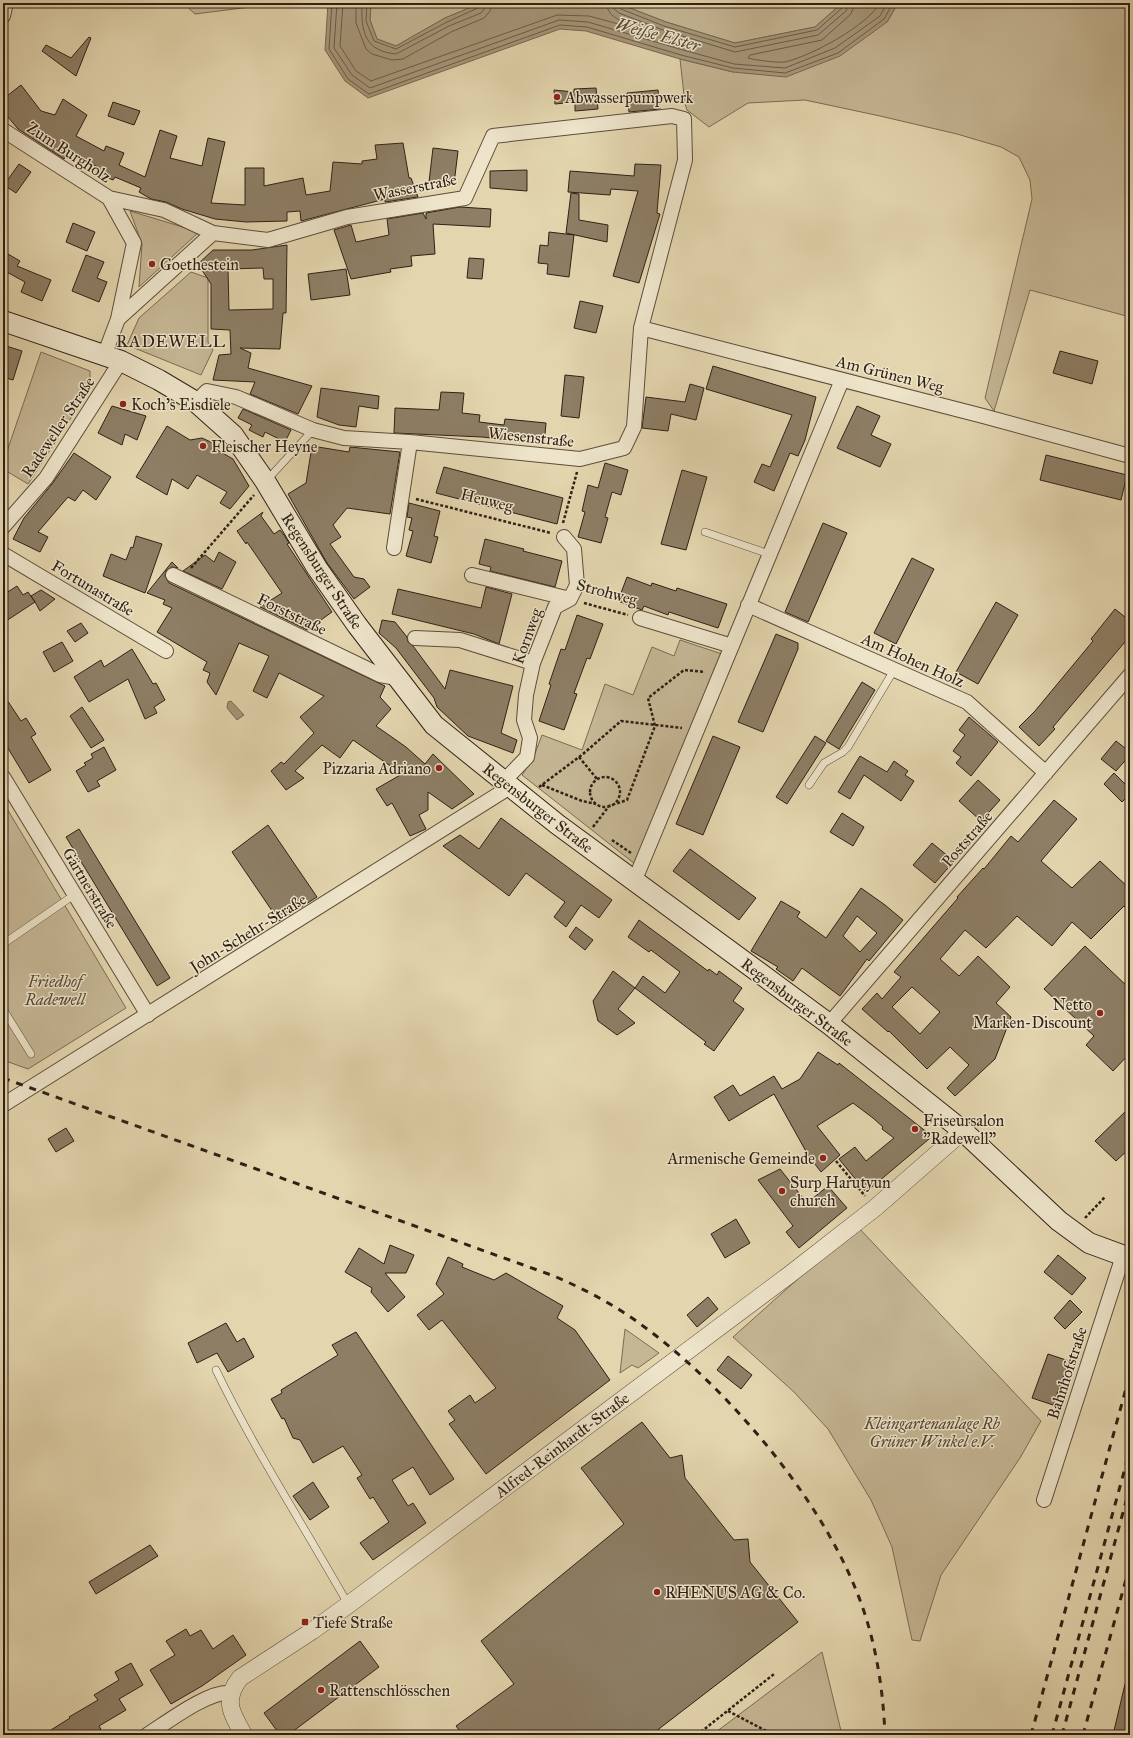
<svg xmlns="http://www.w3.org/2000/svg" width="1133" height="1738" viewBox="0 0 1133 1738" font-family="'IM FELL Great Primer',serif">
  <rect width="100%" height="100%" fill="#e3d5ae"/>
  <filter id="stains"><feTurbulence type="fractalNoise" baseFrequency=".005" numOctaves="4"/><feColorMatrix values="0 0 0 0 .2 0 0 0 0 .09 0 0 0 0 .02 0 0 0 .5 -.17"/></filter>
  <radialGradient id="worn" r=".72"><stop offset=".6" stop-color="#630" stop-opacity="0"/><stop offset="1" stop-color="#630" stop-opacity=".3"/></radialGradient>
  <path fill="#c5b694" stroke="#7a6b54" d="M183 3H328H282L195 14Z
    M371 3H481L445 18 396 46 377 39 370 20Z
    M617 3H842L815 27 735 43 666 22Z
    M898 3H1130V317L1030 290 994 411 985 398 1032 199 1030 180 1019 157 1001 147 957 134 880 116 805 100 748 103 709 127 687 110 685 104 680 59 733 72 887 22Z
    M130 211 199 232 139 287 142 244Z
    M191 272 208 278V342L213 350 201 375 127 345 139 318Z
    M41 352 90 371V385L86 395 28 484 3 469V463Z
    M680 640 722 654 635 864 522 775 533 759 542 735 582 750 605 684 633 695 652 647 674 656Z
    M3 802 126 1008 28 1069 3 1060Z
    M857 1226 1041 1421 1020 1458 941 1575 920 1641 912 1640 892 1547 871 1500 828 1429 794 1392 733 1337Z
    M625 1329 659 1353 638 1368 632 1365 620 1373Z
    M822 1652 842 1735H712Z"/>
  <path fill="#a6977a" stroke="#776752" d="M328 3H371L370 20 377 39 396 46 445 18 481 3H617L666 22 735 43 815 27 842 3H898L887 22 840 56 786 77 733 72 680 59 586 31 560 29 368 98 345 81 325 50Z
    M231 701 244 715 237 720 227 708 228 702Z"/>
  <g fill="none" stroke-linecap="round" stroke-linejoin="round">
    <path stroke="#6b5c48" stroke-width="1" d="M332 3 329 49 348 79 369 94 560 25 587 27 681 55 733 68 785 73 838 53 884 19 893 3
      M337 3 334 48 352 75 370 88 559 20 588 22 683 50 734 64 785 68 835 48 880 16 887 3
      M343 3 340 46 356 71 371 81 557 15 589 16 633 28V25C621 20 607 18 607 3
      M356 3V23L366 49 372 54 392 60 403 59 451 32 484 18 490 11 492 3
      M362 3C361 31 364 51 396 54L449 26 481 13 485 8 486 3
      M367 3 366 21 374 41 396 49 447 22 478 8 481 3
      M613 3 614 9 619 13 663 30 735 52 818 35 846 11 849 3
      M618 3 621 9 664 26 735 47 817 30 842 8 844 3
      M855 3 851 14 822 40 750 55 748 58C754 60 778 63 785 62 811 56 867 26 880 3"/>
  </g>
  <path fill="#8d7e65" stroke="#302015" fill-rule="evenodd" d="M89 37 91 38 76 76 42 51 46 45 71 58Z
    M21 85 41 111 55 115 63 99 87 115 76 136 104 151 106 146 124 153 119 165 145 177 160 130 177 136 170 158 202 166 208 138 225 142 211 203 245 205V168H264V186L303 178 306 195 330 191 333 162 362 164V161L377 159 375 145 403 143 409 178H411L418 197 385 202V199L301 221 300 211 287 212V221L246 222 215 219 182 209 166 202 151 199 139 192 141 188 115 177 113 180 96 173 98 167 68 152 64 159 18 129 3 111V99Z
    M596 88 598 109 575 111V102L555 104 554 90 574 92V89Z
    M658 90 660 109 629 112 627 93Z
    M113 102 140 111 134 125 108 116Z
    M433 148 458 151 454 184 429 182Z
    M19 164 31 172 16 193 4 185Z
    M635 164 661 165 657 213 660 214 639 283 613 276 638 191 611 189 610 195 568 192 570 171 634 176Z
    M527 170V191L490 188V171Z
    M571 193 579 194V220L608 225 607 242 566 233Z
    M460 207 491 209 490 227 433 224 435 254 411 256 412 266 390 269 391 272 351 279 334 230 351 225 356 242 389 235 387 219 423 213 426 219V213Z
    M73 223 95 232 87 251 66 242Z
    M549 232 574 235 569 277 547 274 548 264 538 263 540 245 548 246Z
    M287 245 286 313H283L280 349 240 348 251 353 248 368 312 386 298 414 250 394 255 382 213 380 219 355 231 354 230 330 211 329V284L198 264 213 250H252ZM263 268 264 279H273V309L229 310 228 269Z
    M8 254 20 261 17 266 51 280 42 301 21 292 25 282 3 270V262Z
    M86 255 104 262 97 278 107 282 99 302 72 291Z
    M469 258 484 259 482 279 467 278Z
    M346 269 350 295 311 300 308 274Z
    M580 301 603 306 596 333 574 328Z
    M3 345 22 351 13 380 3 377Z
    M1060 351 1098 361 1092 384 1053 373Z
    M713 366 816 397 805 440 798 456 790 453 774 491 754 482 762 464 770 467 792 415 706 389Z
    M565 375 584 377 579 418 561 416Z
    M690 384 704 388 696 420 671 414 668 431 642 428 646 397 685 402Z
    M321 388 379 396 378 409 359 406 356 427 339 425 317 417Z
    M441 392 464 393 462 413 480 415 479 422 504 425 505 419 546 423 544 444 482 437 394 433 395 408 439 410Z
    M112 406 146 416 137 440 125 434 122 445 98 433Z
    M857 406 880 416 871 435 891 444 880 467 837 448Z
    M243 409 291 430 285 442 265 432 263 437 249 430 252 425 238 418Z
    M167 426 190 440 202 438 213 443 214 448 233 459 249 486 230 509 220 503 227 492 197 475 188 489 172 479 167 495 136 477Z
    M312 446 349 452 350 447 400 452 390 514 347 508 333 525 341 537 330 544 354 577 364 579 370 587 354 599 327 563 288 494 306 483Z
    M74 453 111 477 96 500 83 490 75 501 68 497 38 532 48 537 40 552 13 539 24 518 52 484Z
    M1046 455 1127 475 1121 500 1040 480Z
    M605 463 628 470 621 495 612 492 605 517 608 518 601 543 578 537 585 512 582 511 588 485 598 488Z
    M444 467 563 498 557 524 436 493Z
    M682 470 707 477 686 550 661 544Z
    M409 503 440 511 434 536 438 537 431 563 406 556 413 531 409 530 412 518 407 517Z
    M263 512 261 516 274 534 280 530 284 535 289 543 287 544 332 612 307 630 260 607 282 593 247 542 246 544 237 531Z
    M823 523 847 533 808 622 785 612Z
    M136 536 162 544 145 593 103 576 111 554 126 560 131 547 133 548Z
    M485 539 524 549 523 551 562 561 555 587 490 571 491 567 479 564Z
    M219 552 236 562 222 589 183 571 205 555 214 562Z
    M912 558 934 569 896 644 874 633Z
    M172 562 178 568 172 567 166 571 165 576 169 583 385 686 380 697 391 709 376 726 406 747 425 764 433 754 474 794 452 809 428 792V810L419 815 426 829 410 836 392 803 387 806 376 789 402 774 353 740 340 758 322 745 295 771 304 778 286 790 271 771 281 762 284 764 314 733 300 717 324 696 279 673 267 698 253 691 269 656 239 643 216 695 207 682 210 673 203 670 207 662 157 632 172 608 163 604 165 600 147 593Z
    M627 577 651 586 652 583 676 591 677 588 727 604 718 628 669 612 668 615 644 606 642 610 618 601Z
    M17 586 23 595 28 592 35 602 31 596 41 590 55 599 40 611 35 602 3 623V595Z
    M486 587 512 594 499 644 474 634 392 614 398 589 481 608Z
    M996 602 1018 615 978 684 956 672Z
    M1115 609 1130 621V636L1053 727 1055 729 1039 746 1019 727 1035 711 1093 641 1091 639Z
    M577 615 603 624 590 659 587 658 574 693 577 694 564 730 539 721 551 685 549 684 561 649 565 650Z
    M382 620 395 622 407 637 408 642 413 646 445 689 450 670 513 686 501 733 517 740 513 753 468 736 437 707 434 698 396 648 379 633Z
    M81 623 88 633 75 642 67 631Z
    M776 634 798 643V649L763 732 738 722Z
    M62 642 73 661 54 672 43 652Z
    M132 649 153 684 156 683 165 700 154 707 157 713 145 719 128 679 89 702 74 677 101 660 104 667Z
    M862 682 875 690 839 749 826 741Z
    M3 694 21 721 26 718 36 734 31 737 51 770 29 783 3 740Z
    M82 707 104 740 91 748 70 716Z
    M969 717 998 742 971 776 956 763 961 757 953 751 965 735 959 730Z
    M713 736 740 747 703 835 676 824Z
    M815 736 826 743 787 804 776 797Z
    M1116 741 1130 752V755L1116 771 1101 759Z
    M104 747 116 770 97 781 100 786 88 792 76 771 86 765 84 763 93 758 91 754Z
    M860 756 887 772 894 761 908 771 905 775 914 781 901 801 864 775 850 799 838 792Z
    M1114 773 1130 789V794L1122 802 1104 784Z
    M978 780 1000 800 981 821 959 801Z
    M1054 800 1077 819 1041 861 1072 888 1100 861 1130 889V912L1124 906 1091 939 1072 922 1052 946 1017 916 986 948 965 930 940 959 959 976 978 956 1010 987 996 1003 1011 1017 995 1059 955 1096 947 1088 969 1065 950 1047 927 1069 889 1031 888 1032 862 1009 877 993 882 999 901 977 894 972 958 898 957 897 983 868 984 869 1011 836 1018 842ZM912 987 940 1012 920 1034 892 1007Z
    M842 813 864 827 853 846 830 832Z
    M501 818 612 900 599 918 581 905 566 927 554 917 565 902 526 873 509 896 443 846 460 835 479 849Z
    M268 825 317 897 279 921 232 852Z
    M79 829 170 978 157 986 66 837Z
    M932 843 954 861 935 883 913 865Z
    M690 849 756 898 739 920 673 871Z
    M861 888 885 905 903 920 869 961 867 959 840 996 802 968 793 981 776 969 778 967 751 951 781 901 800 912 797 917 826 938ZM857 916 877 933 860 952 843 936Z
    M639 920 708 971 709 969 717 975 719 971 742 988 733 1001 744 1009 714 1051 704 1044 706 1042 635 988 643 976 665 993 680 972 651 950 649 952 628 937Z
    M576 927 593 940 585 950 569 937Z
    M1085 946 1130 989V1053L1113 1071 1086 1045 1094 1036 1044 989Z
    M613 971 635 988 618 1009 635 1023 617 1035 598 1021 593 1001Z
    M818 1052 838 1065 839 1063 928 1133 929 1139 866 1192 839 1159 855 1147 866 1161 894 1138 882 1129 883 1127 873 1118 853 1103 817 1126 840 1155 821 1172 808 1155 774 1094 729 1121 714 1097 733 1085 740 1096 774 1076 782 1089 800 1079Z
    M1130 1107V1148L1116 1161 1095 1141Z
    M66 1128 74 1141 56 1152 48 1139Z
    M780 1169 807 1203 828 1186 847 1208 799 1248 786 1232 793 1226 758 1180Z
    M736 1219 750 1243 725 1258 711 1234Z
    M390 1245 414 1255 406 1273H385L405 1297 388 1312 371 1292 372 1288 345 1272 359 1248 384 1264Z
    M1058 1255 1086 1278 1072 1295 1044 1272Z
    M448 1257 463 1264 462 1267 494 1280 506 1273 563 1306 557 1318 575 1330 610 1380 486 1474 449 1424 455 1420 448 1411 470 1395 475 1403 496 1388 442 1320 429 1330 417 1315 444 1294 436 1284Z
    M708 1297 718 1309 697 1327 687 1315Z
    M1070 1300 1082 1312 1065 1329 1054 1318Z
    M226 1323 237 1342 244 1338 254 1357 228 1372 217 1353 197 1363 188 1343Z
    M356 1332 454 1479 430 1495 413 1467 392 1480 408 1506 413 1503 426 1523 373 1560 360 1543 389 1522 373 1497 370 1499 357 1478 362 1475 343 1446 313 1463 300 1440 293 1438 284 1418 282 1419 271 1399 282 1393 281 1390 338 1355 332 1345Z
    M1048 1354 1069 1361 1053 1405 1032 1398Z
    M728 1356 752 1375 741 1389 717 1370Z
    M642 1422 670 1458 682 1455 685 1478 734 1540 748 1539 750 1562 798 1622 651 1735H463L456 1726 514 1684 481 1641 624 1524 581 1468Z
    M313 1482 329 1507 310 1520 293 1496Z
    M150 1545 158 1556 96 1594 89 1582Z
    M186 1629 190 1636 201 1630 213 1649 233 1635 246 1655 202 1686 171 1704 150 1670 175 1655 166 1641Z
    M360 1641 379 1667 288 1735H280L264 1713Z
    M131 1663 143 1685 119 1699 126 1710 99 1726 101 1729 91 1735H43L70 1718 69 1717 98 1700 94 1695 119 1680 115 1672Z
    M1125 1684 1130 1685V1735H1113Z"/>
  <g fill="none" stroke-linecap="round" stroke-linejoin="round">
    <g stroke="#5d4d3b" stroke-width="8">
      <path id="service" d="M267 480 313 430
        M705 532 769 554
        M809 785 824 763 843 752 848 747 894 670
        M3 944 74 895
        M3 1009 31 1054
        M216 1370C255 1451 304 1526 348 1604"/>
    </g>
    <g stroke="#5d4d3b" stroke-width="16">
      <path id="minor" d="M3 16 6 3
        M3 130 109 198 134 243 118 319
        M109 198 164 210 213 233
        M641 328 983 416 1130 456
        M104 356 118 319 213 233 268 240 347 217 465 198 493 136 672 116 684 119 685 160 641 328 634 427 624 448 580 459 410 442 344 438 313 430 236 397 207 391 196 402
        M3 527 46 478 121 361
        M394 548 410 442
        M3 554 166 651
        M173 575 380 675 397 678
        M472 575 570 599
        M748 605 967 702 1046 773
        M640 618 732 646
        M415 638 460 640 533 663
        M3 777 148 1015
        M503 782 527 757 530 738 524 720 526 695 533 663 555 607 570 599 577 585 574 549 564 537
        M634 882 842 380
        M829 1024 1130 675
        M3 1105 510 787
        M1044 1500 1123 1256
        M147 1735C166 1723 209 1690 231 1693"/>
    </g>
    <g stroke="#5d4d3b" stroke-width="18">
      <path id="tertiary" d="M244 1735C231 1713 223 1700 240 1678L312 1631 348 1605 789 1275 875 1208 963 1131"/>
    </g>
    <g stroke="#302015" stroke-width="22">
      <path id="secondary" d="M3 321 121 361 159 380 196 402 233 435 265 481 317 568 357 625 434 725 557 824 829 1024 963 1131 1059 1221 1089 1243 1130 1258"/>
    </g>
    <path stroke="#302015" stroke-width="2.5" stroke-dasharray="3 2" stroke-linecap="butt" d="M416 499 551 533
      M563 523 577 472
      M191 568 254 495
      M584 603 628 615
      M579 757 597 779
      M590 792a15 15 0 1 1 30 0a15 15 0 1 1-30 0Z
      M542 785 582 801 596 804
      M539 787 583 754 621 721 682 728
      M593 827 609 806 627 800 655 726 648 698 684 670 705 672
      M612 840 631 853
      M836 1161 865 1196
      M1085 1218 1105 1197
      M728 1711 774 1735
      M697 1735 774 1674"/>
    <use href="#service" stroke="#ede4ca" stroke-width="7"/>
    <use href="#minor" stroke="#ede4ca" stroke-width="14"/>
    <use href="#tertiary" stroke="#ede4ca" stroke-width="17"/>
    <use href="#secondary" stroke="#ede4ca" stroke-width="20"/>
    <path stroke="#302015" stroke-width="3" stroke-dasharray="7 7" stroke-linecap="butt" d="M3 1078 554 1276C584 1289 613 1304 639 1323 724 1384 817 1493 856 1590 875 1636 883 1686 885 1735
      M1031 1735 1130 1374
      M1052 1735 1130 1450
      M1062 1735 1130 1487
      M1083 1735 1130 1565"/>
  </g>
  <g fill="#8f2418" stroke="#ede4ca" stroke-width="1.5">
    <circle cx="557" cy="97" r="4"/>
    <circle cx="152" cy="264" r="4"/>
    <circle cx="123" cy="404" r="4"/>
    <circle cx="203" cy="446" r="4"/>
    <circle cx="439" cy="768" r="4"/>
    <circle cx="1100" cy="1013" r="4"/>
    <circle cx="915" cy="1129" r="4"/>
    <circle cx="823" cy="1158" r="4"/>
    <circle cx="782" cy="1191" r="4"/>
    <circle cx="657" cy="1592" r="4"/>
    <rect x="301" y="1618" width="8" height="8" rx="2"/>
    <circle cx="321" cy="1690" r="4"/>
  </g>
  <g text-anchor="middle" dominant-baseline="central" stroke-width="3" stroke-linejoin="round" paint-order="stroke">
    <g font-size="16" fill="#302015" stroke="#ede4ca" text-anchor="start">
      <text x="565" y="97">Abwasserpumpwerk</text>
      <text x="160" y="264">Goethestein</text>
      <text x="131" y="404">Koch's Eisdiele</text>
      <text x="211" y="446">Fleischer Heyne</text>
      <text x="431" y="768" text-anchor="end">Pizzaria Adriano</text>
      <text x="1092" y="1004" text-anchor="end">Netto<tspan x="1092" dy="18">Marken-Discount</tspan></text>
      <text x="923" y="1120">Friseursalon<tspan x="923" dy="18">"Radewell"</tspan></text>
      <text x="815" y="1158" text-anchor="end">Armenische Gemeinde</text>
      <text x="790" y="1182">Surp Harutyun<tspan x="790" dy="18">church</tspan></text>
      <text x="665" y="1592">RHENUS AG &amp; Co.</text>
      <text x="313" y="1622">Tiefe Straße</text>
      <text x="329" y="1690">Rattenschlösschen</text>
    </g>
    <g font-size="16" fill="#302015" stroke="#ede4ca">
      <text transform="translate(69 152) rotate(33)">Zum Burgholz</text>
      <text transform="translate(415 187) rotate(-11)">Wasserstraße</text>
      <text transform="translate(890 374) rotate(14)">Am Grünen Weg</text>
      <text transform="translate(58 427) rotate(-56)">Radeweller Straße</text>
      <text transform="translate(531 437) rotate(6)">Wiesenstraße</text>
      <text transform="translate(487 500) rotate(14)">Heuweg</text>
      <text transform="translate(322 571) rotate(57)">Regensburger Straße</text>
      <text transform="translate(93 588) rotate(31)">Fortunastraße</text>
      <text transform="translate(607 592) rotate(15)">Strohweg</text>
      <text transform="translate(292 614) rotate(26)">Forststraße</text>
      <text transform="translate(527 636) rotate(-70)">Kornweg</text>
      <text transform="translate(913 660) rotate(24)">Am Hohen Holz</text>
      <text transform="translate(538 808) rotate(38)">Regensburger Straße</text>
      <text transform="translate(967 839) rotate(-49)">Poststraße</text>
      <text transform="translate(90 888) rotate(59)">Gärtnerstraße</text>
      <text transform="translate(248 933) rotate(-32)">John-Schehr-Straße</text>
      <text transform="translate(797 1002) rotate(37)">Regensburger Straße</text>
      <text transform="translate(1067 1373) rotate(-72)">Bahnhofstraße</text>
      <text transform="translate(562 1445) rotate(-37)">Alfred-Reinhardt-Straße</text>
    </g>
    <g font-size="16" font-style="italic" fill="#554635" stroke="#ede4ca">
      <text x="55" y="981">Friedhof<tspan x="55" dy="18">Radewell</tspan></text>
      <text x="932" y="1423">Kleingartenanlage Rb<tspan x="932" dy="18">Grüner Winkel e.V.</tspan></text>
    </g>
    <g font-size="17" font-style="italic" fill="#594a38" stroke="#ede4ca">
      <text transform="translate(658 35) rotate(15)">Weiße Elster</text>
    </g>
    <g font-size="17" letter-spacing="1" fill="#302015" stroke="#ede4ca">
      <text x="171" y="341">RADEWELL</text>
    </g>
  </g>
  <rect width="1133" height="1738" fill="none" stroke="#e3d5ae" stroke-width="16"/>
  <rect x="4" y="4" width="1125" height="1730" fill="none" stroke="#302015" stroke-width="2"/>
  <rect x="8" y="8" width="1117" height="1722" fill="none" stroke="#302015"/>
  <rect width="100%" height="100%" filter="url(#stains)"/>
  <rect width="100%" height="100%" fill="url(#worn)"/>
</svg>
